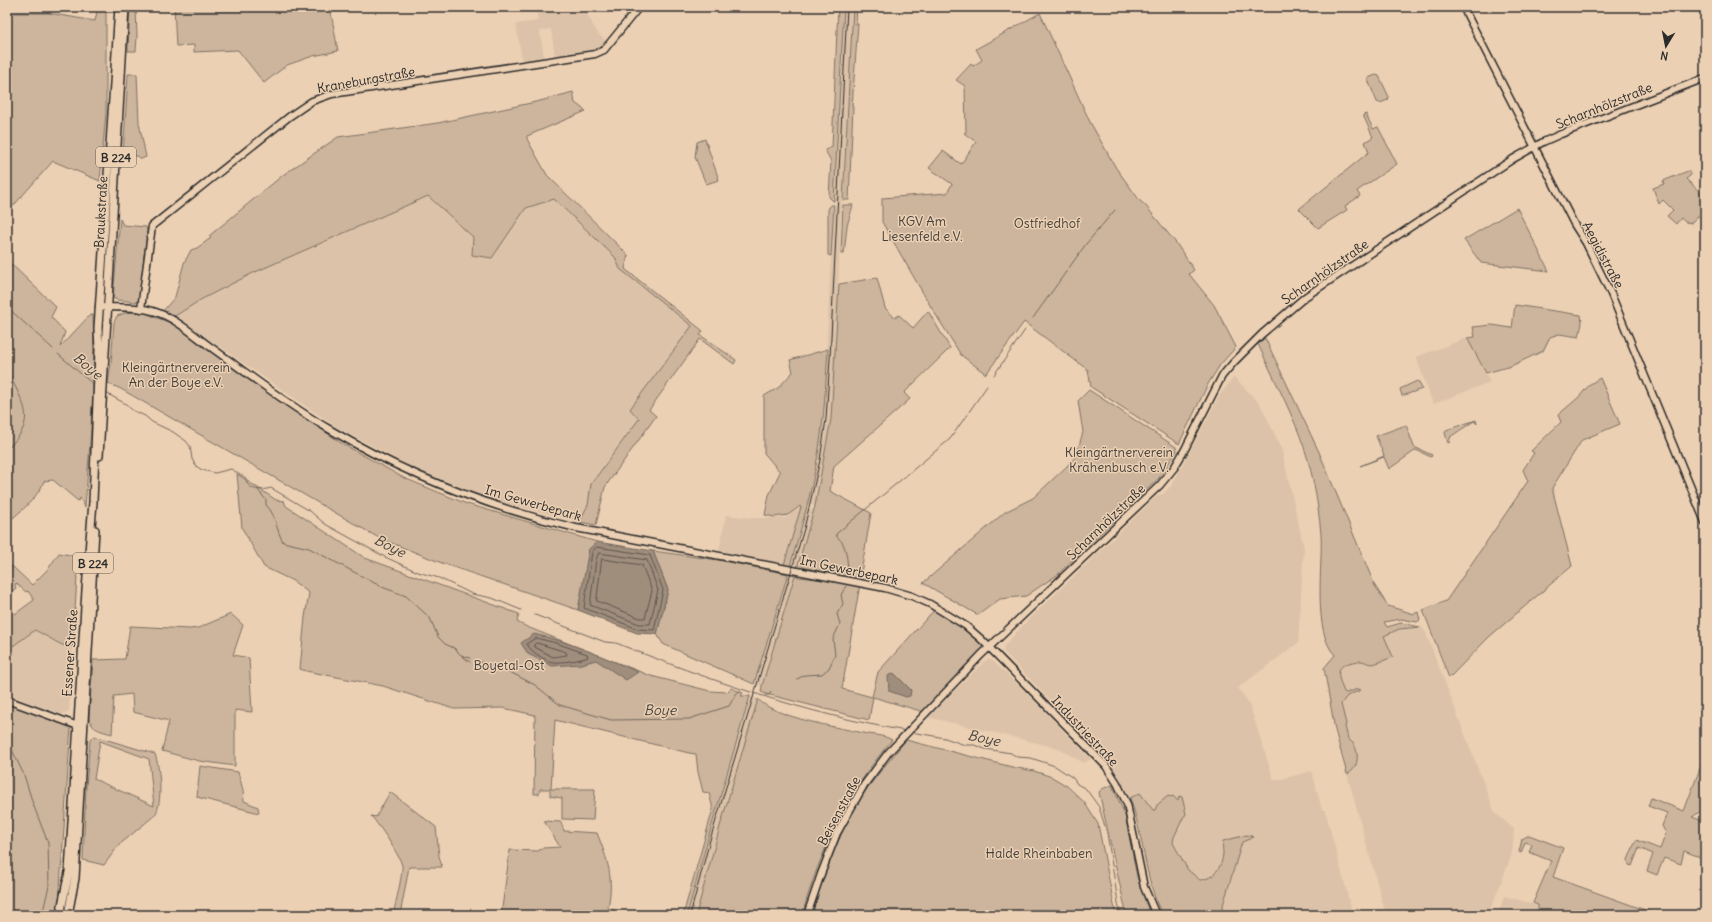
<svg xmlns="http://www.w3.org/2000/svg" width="1712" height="922" viewBox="0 0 1712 922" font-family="Delius,sans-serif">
  <rect width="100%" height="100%" fill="#ecd0b3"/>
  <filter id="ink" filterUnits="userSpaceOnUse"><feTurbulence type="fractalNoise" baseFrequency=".025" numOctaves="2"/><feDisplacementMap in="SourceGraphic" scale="8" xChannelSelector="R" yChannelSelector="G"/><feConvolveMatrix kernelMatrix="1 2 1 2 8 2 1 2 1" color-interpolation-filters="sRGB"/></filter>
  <g filter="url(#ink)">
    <path fill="#dcc2a8" d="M536 7H583L598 34 606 41 596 49 555 56 551 29 540 31 544 58 522 61 516 24 538 21Z
      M844 7H853L842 201 834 378 831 419 815 506 807 504 817 463 824 401 833 215 836 204 834 197Z
      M428 196 473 237 472 255 492 258 526 208 554 199 615 257 620 269 692 326 630 409 639 419 592 482 588 505 579 522 485 498 419 471 336 427 175 316 202 299 253 273Z
      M1467 338 1490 382 1433 404 1416 357Z
      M1234 377 1260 404 1281 447 1304 548 1298 643 1238 688 1249 703 1274 781 1312 771 1322 810H1325L1353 915H1220L1242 842 1254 837 1247 835 1237 839 1227 840 1222 844 1223 855 1218 870 1206 879 1196 878 1188 870 1173 843 1174 837 1183 817 1186 813 1179 798 1178 801 1168 796 1157 805 1155 810H1153L1143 797 1138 794 1130 798 1120 778 1107 760 1003 651 1004 646 1023 625 1158 495 1163 494 1172 485 1219 396Z
      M801 507 784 565 719 551 726 515 752 518H784L790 516 791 513Z
      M806 508 814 510 807 539 797 568 790 566Z
      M788 574 795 575 762 686 754 684Z
      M1422 627 1426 633 1495 813 1514 829 1513 845 1511 857 1491 908 1487 915H1386L1347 774 1351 772 1356 765 1357 757 1355 746 1352 741 1348 739 1345 726 1346 724 1341 704 1347 696 1358 693 1344 692 1338 676V670L1343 665 1361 661 1371 664 1393 657 1383 636 1399 629Z
      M35 630 62 645 73 646 69 711 60 715 7 697V637L13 646Z
      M988 659 993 661 1025 691 1091 759 1084 763 1063 751 1046 745 927 717 985 661Z
      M750 696 758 699 721 823 696 915H687L711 828Z
      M1504 896 1538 905V915H1498Z"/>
    <path fill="#cdb59d" stroke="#7c7064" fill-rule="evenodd" d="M98 7H106V112L100 181 53 161 7 213V13H48L95 21Z
      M130 7H136L137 37 136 51H128Z
      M174 7H330L338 51 313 56 287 65 264 83 238 50 194 52V45L176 46Z
      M838 7H844L834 201H833L829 197 831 161 825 150 832 147Z
      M853 7H857L856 24H858L852 107H853L849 200H843Z
      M1040 13 1090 122 1116 168 1140 201 1145 205 1176 243 1194 270 1189 274 1214 305 1236 347 1220 365 1208 384 1179 444 1091 387 1088 370 1024 322 986 374 961 355 931 307 882 222V198L947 193 952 184 929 168 943 151 961 164 976 142 964 133 966 132 965 86 956 80 971 64 973 66 982 60 976 49Z
      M128 74H137L139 123 146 157 141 159 138 156H123Z
      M1376 75 1379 76 1389 97 1388 100 1380 103 1377 102 1368 80V78Z
      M573 92 575 103 586 111 527 136V139L547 175 628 255 625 269 703 331 700 335 736 360 734 364 700 339 649 410 656 416 605 487 596 525 579 522 588 505 591 484 639 419 630 409 692 326 620 269 615 257 554 199 526 208 492 258 472 255 473 237 428 196 253 273 202 299 175 316 163 311 175 297 184 263 191 250 197 248 211 238 209 236 283 175 338 137 438 123 540 101Z
      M1366 114 1373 129 1378 127 1397 164 1357 191 1360 196 1345 206 1347 210 1318 228 1299 209 1369 152 1365 142 1373 137 1363 115Z
      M705 139 719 180 706 184 695 157 697 142Z
      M1688 171 1691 175 1686 179 1705 197V209L1692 223 1685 222 1681 218 1676 224 1667 216 1673 210 1663 200 1659 204 1653 188 1664 184 1663 181Z
      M830 205H834L831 256 828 255V210Z
      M843 205H853L847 226 844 254H841Z
      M1517 208 1549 271 1481 263 1464 240Z
      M120 219 123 225 146 227 147 231 139 300 136 302 117 300 113 298Z
      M7 260 56 307 51 317 65 332 60 347 90 315H93C96 379 90 444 85 507L80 498 78 501 53 480 44 481C37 499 22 510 7 523Z
      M877 278 885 308 895 318 899 315 913 328 928 311 950 348 904 393 910 399 834 466 830 491 871 513 860 579 861 582 803 567 797 568 815 506 831 419 839 284Z
      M1515 305 1581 315 1582 323 1579 337 1559 334 1550 337 1543 351 1511 366 1486 373 1467 338 1475 337 1473 327 1492 325 1512 328Z
      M139 311 176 325 341 443 404 478 467 504 597 542 589 549 583 587 578 610 442 563 379 538 121 389 108 383 111 364 114 322 117 316 125 313Z
      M1265 338 1319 452 1375 586 1388 606 1414 614 1418 612 1420 620 1417 622 1401 619 1384 622 1387 627 1401 623 1420 627 1399 629 1384 636 1393 657C1387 659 1379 663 1372 664 1368 664 1365 661 1360 661 1336 664 1335 670 1344 692L1346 693 1358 689 1361 690 1347 696 1341 704 1346 724 1345 726 1348 739C1360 745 1361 769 1347 774L1335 730 1324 668 1335 655C1312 632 1323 565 1321 534 1318 501 1312 467 1300 436 1288 405 1272 375 1258 344Z
      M828 349C826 378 825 406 821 435 815 480 803 523 790 566L784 565 801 507 800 506 788 515 774 517 765 515 769 495 780 472 764 453V396L778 388 793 372 790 360Z
      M1600 378 1620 424 1582 440 1552 488 1572 566 1489 637 1449 678 1423 610 1446 601 1528 481 1523 470 1534 453 1531 451 1561 422 1558 415 1579 397 1590 384Z
      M1417 381 1419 382 1422 389 1402 396 1400 389Z
      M1089 390 1176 447 1177 451 1159 478 1057 575 1026 596 1000 599 978 615 923 583 1005 512 1033 498 1067 466 1076 456 1083 432 1078 401Z
      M1476 420 1477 424 1474 421 1450 437 1451 438 1449 440 1450 442 1448 443 1445 433 1446 430Z
      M1406 425 1414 447 1432 455 1431 457 1416 450 1389 469 1384 457 1360 466 1384 456 1376 436Z
      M237 474 276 500 284 501 286 506 365 558 519 614 517 622 527 627 651 676 710 691 727 692 731 688 743 693 741 696H750L711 828 687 915H683L713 809 709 793 703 792 698 772 696 754 689 753 555 720 551 789H595L593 820 562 819V798L550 796V789H540L539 794H534L535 715 503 708 454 709 383 686 306 671 300 669 305 617 309 593 293 581 264 567 242 528Z
      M653 551 718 560 788 574 754 684 663 644 657 634 668 590Z
      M59 553 70 555 78 558 73 646 62 645 35 630 13 646 7 637V609L10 608 15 614 34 600 28 591 26 592 16 583 15 585 16 588 7 596V572L12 566 32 585 48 569Z
      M795 575 799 577 860 584 842 689 872 697 878 672 936 608 946 613 988 648 924 712 873 697 869 720 766 694 761 692 762 686Z
      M231 614 243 625 233 655 249 658 252 712 235 710V766L199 761 162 751 169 721 133 712 132 694 114 696 112 734C102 731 91 730 89 718L93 660 125 659 130 626 190 629 198 628Z
      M758 699C774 718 843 728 868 734 876 735 886 736 892 740 848 791 820 851 802 915H696L721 823Z
      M7 703 71 726 59 901 54 915H7Z
      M94 736 155 754C160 768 163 803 155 815L119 845 104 865 83 860 86 787 90 740ZM100 741 149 759 154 806 94 779Z
      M906 740 1012 767 1034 771 1052 777 1067 786 1084 802 1098 824 1116 915H812C825 870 842 824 869 786 881 770 894 755 906 740Z
      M1705 755V803L1701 811 1692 817 1703 821 1705 830V859L1684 851 1681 864 1664 858 1657 875 1647 871 1653 854 1639 848 1632 866 1629 865 1628 860 1636 840 1660 849 1666 833 1662 826 1667 813 1648 806 1651 798 1684 811Z
      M200 766 238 772 243 790 244 801 258 807 259 813 197 797Z
      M1112 785 1125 815 1137 877 1150 915H1128L1126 912 1099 792 1102 789Z
      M390 792 436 827 439 856 442 867H409L400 915H393C395 906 403 873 402 866 400 855 379 825 371 816L376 817Z
      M1140 793 1153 810H1155L1157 805 1168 796 1171 797 1173 796 1178 801 1179 796 1182 797 1186 814 1183 818 1174 837 1173 843 1188 870 1200 880C1214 879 1222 867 1223 854 1223 849 1222 846 1223 841L1247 835 1254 837 1242 842 1220 915H1162C1144 878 1144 836 1130 798Z
      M544 821 561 822 564 831 597 833C608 861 614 877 608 908L628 915H501L510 850 538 851 543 848 560 847Z
      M1529 835 1563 848 1553 877 1656 914 1662 915H1538V905L1533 903 1551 861 1529 852 1532 844 1525 842 1521 853 1519 852 1522 839Z"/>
    <path fill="#a08e7d" stroke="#71665c" d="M597 542 653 551 668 590 657 634 637 633 578 610 589 549Z
      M534 634C570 642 604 657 638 672L626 680 596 660 582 664 552 666 528 654 521 643Z
      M892 673 895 674 911 690 910 696 906 697 889 691 888 676Z"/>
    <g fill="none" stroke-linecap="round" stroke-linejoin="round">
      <path stroke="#5a534c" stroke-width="1" d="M597 547 650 555 663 590 654 630 638 629 584 608 592 552Z
        M599 553 647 560 658 590 650 624H639L590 605 596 560Z
        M602 559 642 565 652 591 645 618H640L597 601Z
        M536 638 556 643 587 654 588 657C582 660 560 663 553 662 545 661 530 651 527 644Z
        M537 643 566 652 567 655 553 657 535 647 534 645Z"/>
      <path stroke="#71665c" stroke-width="1" d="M7 307 53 349
        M7 317V307
        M1033 318 1086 244 1115 210
        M58 354 95 386
        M7 368C19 401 42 417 7 449
        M994 375 1025 330
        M106 393 126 404 132 410 145 416 152 422 173 432 186 441 190 446 192 459 196 466 202 470 215 473 231 469 246 478C247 491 261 491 271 488L310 511 325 524 385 557 418 572 439 578 472 594 492 598 521 610
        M258 490 266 500V505C276 514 276 530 283 542L309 548 382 587 406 596 430 618 438 637 445 644 454 648 461 655 470 658
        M848 575C848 566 847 550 842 542 839 538 837 539 836 534L950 439 987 386
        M535 615 605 642 616 643C709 680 806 714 906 731
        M462 656 470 662
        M476 660 485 664 506 670 535 685 560 705 611 720 689 719 729 706 736 694 742 689
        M475 663 484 664
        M797 679 805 675 822 674 829 668 835 655 833 639 840 624 837 614 843 604 841 595 846 586
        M765 695H769L771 692
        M911 732 945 738 965 745H974L985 749 1011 753 1017 757 1031 758 1055 766 1073 778 1077 784 1086 789 1099 807 1107 833 1120 915
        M7 739 24 775 33 804 48 843 49 886 42 915"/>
      <g stroke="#2b2b2b" stroke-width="9">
        <path id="secondary" d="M1463 7 1574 224 1586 243 1611 294 1705 522
          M99 307C118 308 138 306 156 312 177 319 195 336 212 348 251 376 288 405 329 429 405 474 490 508 576 528L885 588 912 596 930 604 966 626 981 639 1106 766 1117 783 1127 804 1144 887 1156 915
          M141 309 152 226 290 116 312 101 332 94 595 54 604 50 639 7
          M7 700 81 727
          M807 915 821 874 837 833 864 785 888 753 981 655 1160 485 1174 468 1184 451 1222 376 1234 362 1262 334 1305 297 1513 159 1543 142 1561 134 1705 78"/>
      </g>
      <g stroke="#2b2b2b" stroke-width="10">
        <path id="primary" d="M99 456 125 7
          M60 915 69 872 86 590 93 502 99 350 98 328 119 7
          M68 915 75 878 95 530"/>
      </g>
      <use href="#secondary" stroke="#ecd0b3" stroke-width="6"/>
      <use href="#primary" stroke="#ecd0b3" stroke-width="7"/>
      <path stroke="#2b2b2b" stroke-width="1" d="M690 915 710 840 804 529 820 460 826 419 830 358 847 7"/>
    </g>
  </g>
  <g text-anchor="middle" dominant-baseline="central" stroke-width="3" stroke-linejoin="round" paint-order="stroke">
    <g fill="#ecd0b3" stroke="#655c54" stroke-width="1">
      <rect x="96" y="147" width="40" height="20" rx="3"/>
      <rect x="73" y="553" width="40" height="20" rx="3"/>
    </g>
    <g font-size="12" font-weight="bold" fill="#2b2b2b">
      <text x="116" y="157">B 224</text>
      <text x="93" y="563">B 224</text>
    </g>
    <g font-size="13" fill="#2b2b2b" stroke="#ecd0b3">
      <text transform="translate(366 80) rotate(-10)">Kraneburgstraße</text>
      <text transform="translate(1604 106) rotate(-22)">Scharnhölzstraße</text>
      <text transform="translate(101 212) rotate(-87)">Braukstraße</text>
      <text transform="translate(1603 255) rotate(62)">Aegidistraße</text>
      <text transform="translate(1325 272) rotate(-35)">Scharnhölzstraße</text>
      <text transform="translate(533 503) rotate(16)">Im Gewerbepark</text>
      <text transform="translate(1106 522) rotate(-44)">Scharnhölzstraße</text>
      <text transform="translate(849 570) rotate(12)">Im Gewerbepark</text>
      <text transform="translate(70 653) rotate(-86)">Essener Straße</text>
      <text transform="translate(1085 731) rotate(47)">Industriestraße</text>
      <text transform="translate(839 811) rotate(-62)">Beisenstraße</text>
    </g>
    <g font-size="13" fill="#43403c" stroke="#ecd0b3">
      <text x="922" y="221">KGV Am<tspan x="922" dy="15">Liesenfeld e.V.</tspan></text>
      <text x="1047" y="223">Ostfriedhof</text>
      <text x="176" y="367">Kleingärtnerverein<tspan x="176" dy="15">An der Boye e.V.</tspan></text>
      <text x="1119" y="452">Kleingärtnerverein<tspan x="1119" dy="15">Krähenbusch e.V.</tspan></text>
      <text x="509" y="665">Boyetal-Ost</text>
      <text x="1039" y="853">Halde Rheinbaben</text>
    </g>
    <g font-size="14" font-style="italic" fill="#484440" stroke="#ecd0b3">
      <text transform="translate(88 366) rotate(40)">Boye</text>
      <text transform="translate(390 546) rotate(27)">Boye</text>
      <text x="660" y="710">Boye</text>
      <text transform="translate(984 738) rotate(12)">Boye</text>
    </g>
  </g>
  <rect width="1712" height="922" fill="none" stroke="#ecd0b3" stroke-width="24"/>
  <rect x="12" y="12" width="1688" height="898" fill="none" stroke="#2b2b2b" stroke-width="1.5" filter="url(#ink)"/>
  <g transform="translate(1666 46) rotate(190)" stroke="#ecd0b3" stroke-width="3" paint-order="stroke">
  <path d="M0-3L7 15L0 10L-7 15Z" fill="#2b2b2b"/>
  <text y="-6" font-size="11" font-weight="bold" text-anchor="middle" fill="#2b2b2b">N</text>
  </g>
</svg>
